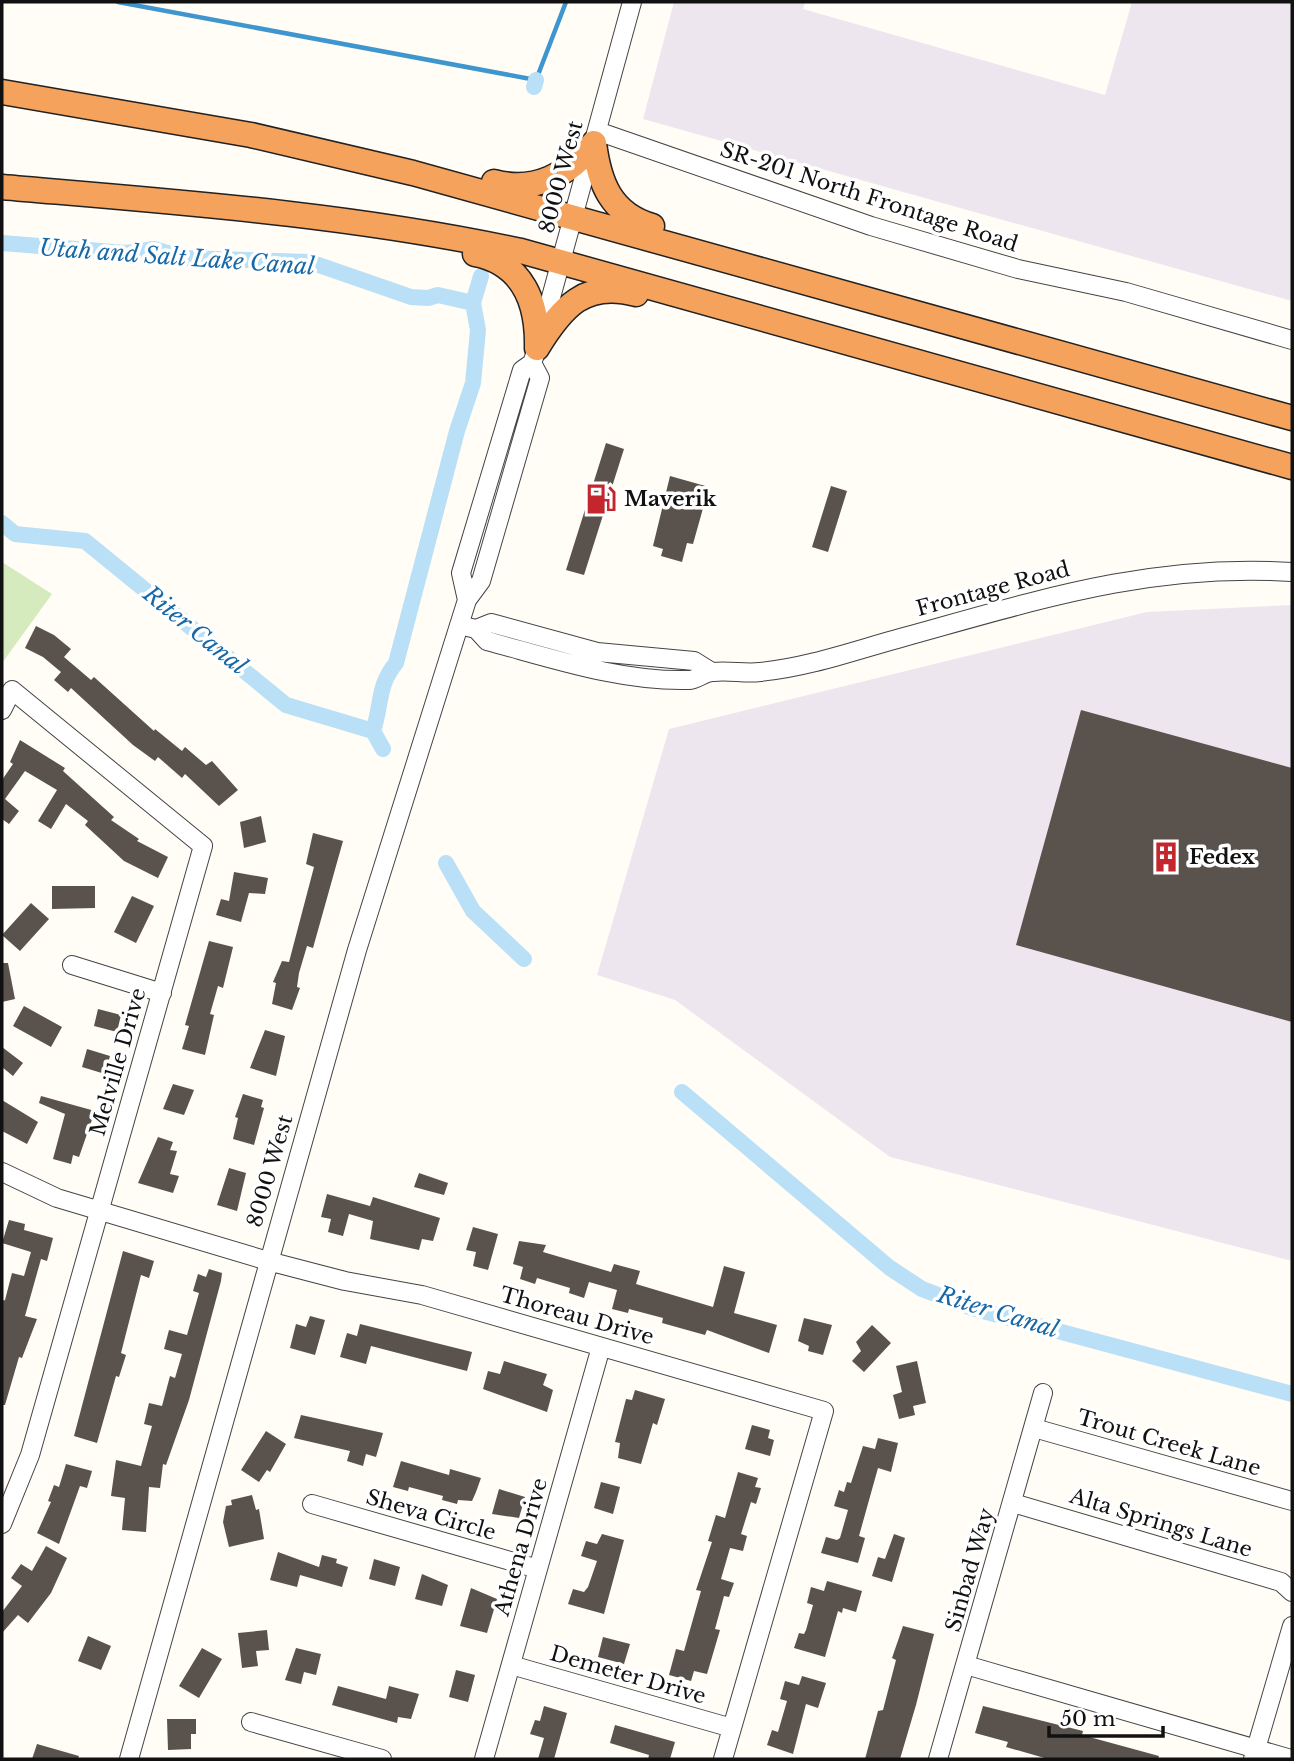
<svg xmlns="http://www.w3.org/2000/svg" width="1294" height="1761" viewBox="0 0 1294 1761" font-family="'Libre Baskerville',serif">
  <rect width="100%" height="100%" fill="#fffdf5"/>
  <path fill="#eee6ef" d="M674 2H805L803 9 1105 95 1132 2H1292V301L643 119Z
    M1292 605V1261L890 1157 675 1000 597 975 669 729 1147 612Z"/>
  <path fill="#d5ebbd" d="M2 562 52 594 2 663Z"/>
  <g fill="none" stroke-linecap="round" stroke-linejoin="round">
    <path stroke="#3f96cf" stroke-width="4.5" d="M118 2 536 80 566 2"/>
    <path stroke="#b9e0f7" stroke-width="16" d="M534 87 536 80
      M2 243 126 253 154 249 183 258 310 262 411 297 428 298 438 295 473 303
      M2 523 15 534 85 541 286 705 373 731 383 749
      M373 731C382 705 377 686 396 663L457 431 473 383 478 330 473 303 481 276
      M446 863 473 911 524 959
      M682 1092 890 1268 922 1289 972 1308 1292 1394"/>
  </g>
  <path fill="#5a524d" d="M606 443 624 449 584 575 566 570Z
    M670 476 709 487 693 544 687 543 682 562 661 556 663 549 653 546Z
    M831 486 847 491 828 552 812 547Z
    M36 626 54 635 71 649 64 657 91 680 94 677 154 731 155 729 182 751 185 747 206 765 212 761 238 790 219 806 185 774 182 778 158 757 155 761 133 745 71 688 68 692 54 680 61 672 43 657 25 648Z
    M1081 710 1292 768V1022L1016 945Z
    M20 740 65 768 63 771 114 817 111 820 139 839 137 841 168 857 158 878 124 861 85 825 88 821 66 804 51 829 38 821 57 790 25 771 5 799 19 811 9 824 2 819V780L13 764 10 762Z
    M261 816 266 842 244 848 240 822Z
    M313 833 343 841 313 948 307 946 299 973 297 987 300 988 292 1010 272 1004 276 983 273 982 282 961 289 962 314 867 306 864Z
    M234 872 268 878 265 894 249 893 241 922 216 915 221 899 229 901Z
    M52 886H95V908L52 909Z
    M132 896 154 906 136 943 114 932Z
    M31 903 49 919 20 951 2 935Z
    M209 941 233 947 223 988 218 986 210 1014 214 1015 205 1055 182 1049 189 1026 185 1025Z
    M2 963H8L15 999 2 1002Z
    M24 1006 62 1027 51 1047 13 1026Z
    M98 1009 121 1015 117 1032 94 1026Z
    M265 1030 285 1036 276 1076 250 1068Z
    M2 1047 23 1063 13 1076 2 1067Z
    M87 1049 110 1056 105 1074 82 1067Z
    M173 1084 194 1090 184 1115 163 1109Z
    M243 1094 263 1100 261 1107 264 1108 254 1145 233 1139 238 1118 235 1117Z
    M41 1096 95 1111 79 1157 73 1155 71 1164 53 1159 65 1114 39 1103Z
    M2 1100 38 1122 27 1144 2 1131Z
    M158 1137 173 1142 170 1150 177 1151 170 1174 179 1176 173 1193 138 1183Z
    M229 1168 246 1173 237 1211 217 1205Z
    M419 1173 448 1183 444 1195 414 1187Z
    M327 1194 370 1206 373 1197 440 1218 433 1241 422 1239 419 1250 370 1239 373 1221 349 1214 343 1236 328 1232 331 1219 321 1217Z
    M9 1220 25 1224 24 1230 53 1238 47 1261 41 1259 25 1316 37 1319 22 1358 19 1357 5 1405H2V1301L5 1300 12 1273 24 1276 31 1252 2 1243Z
    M473 1227 498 1234 488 1270 473 1266 476 1252 466 1250Z
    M519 1241 546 1245 543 1252 611 1272 614 1264 640 1271 636 1284 713 1307 724 1266 745 1272 734 1313 777 1325 769 1353 707 1330 705 1335 662 1323 663 1318 629 1309 628 1313 612 1309 617 1290 589 1282 584 1298 569 1293 570 1288 537 1278 535 1284 520 1279 523 1267 513 1264Z
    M123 1251 154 1261 149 1278 141 1275 121 1353 126 1355 119 1377 116 1376 97 1443 74 1436Z
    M209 1269 222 1273 221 1281 189 1400 166 1465 163 1464 160 1488 149 1487 146 1532 122 1530 125 1498 111 1496 116 1460 141 1466 152 1426 144 1424 149 1403 162 1406 170 1376 175 1378 182 1354 164 1349 169 1330 187 1335 199 1293 193 1291 198 1274 206 1277Z
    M310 1316 325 1320 315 1355 290 1348 296 1324 306 1327Z
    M804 1318 832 1325 823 1355 808 1351 809 1346 798 1341Z
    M360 1324 472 1352 467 1371 371 1346 366 1364 340 1357 347 1333 357 1336Z
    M872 1325 891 1343 864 1372 852 1361 861 1351 856 1342Z
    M504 1361 547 1374 543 1385 553 1390 547 1412 483 1389 488 1371 500 1374Z
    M917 1361 926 1403 913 1406 915 1415 899 1419 893 1395 902 1392 896 1366Z
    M635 1390 665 1399 657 1425 653 1423 641 1464 618 1458 620 1443 615 1442 626 1399 632 1400Z
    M301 1415 383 1433 376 1457 366 1454 363 1466 347 1461 350 1451 294 1438Z
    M752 1425 770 1430 768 1438 774 1440 770 1456 745 1449Z
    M266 1431 286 1444 270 1472 267 1470 259 1482 241 1470Z
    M878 1438 898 1443 891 1472 878 1468 859 1536 865 1538 858 1563 821 1553 826 1537 837 1540 840 1538 848 1510 834 1506 839 1490 844 1492 847 1482 851 1483 863 1446 875 1449Z
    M401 1461 449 1475 450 1469 481 1478 476 1492 472 1501 458 1500 457 1504 442 1500 443 1496 409 1487 408 1491 393 1487Z
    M66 1464 92 1471 87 1488 80 1486 59 1544 37 1533 51 1502 48 1501 54 1485 59 1487Z
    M738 1472 758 1478 755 1487 761 1488 756 1504 751 1502 741 1534 747 1536 743 1551 730 1548 721 1579 734 1583 729 1597 724 1596 715 1629 720 1630 707 1674 694 1671 691 1681 669 1675 676 1649 684 1651 701 1591 696 1590 712 1542 708 1541 716 1515 725 1518Z
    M601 1482 620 1487 613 1514 594 1508Z
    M499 1489 525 1497 519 1518 492 1514Z
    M252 1495 256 1510 259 1509 264 1539 229 1547 223 1522 226 1506 232 1505 231 1500Z
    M602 1534 624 1540 604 1614 568 1604 573 1589 584 1592 588 1587 597 1561 581 1556 586 1541 597 1544Z
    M894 1534 905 1538 892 1582 872 1576 878 1557 885 1559Z
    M46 1546 67 1558 51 1593 28 1623 18 1615 2 1633V1612L22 1586 11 1578 21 1564 32 1571Z
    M278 1552 319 1567 322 1555 337 1559 336 1563 348 1567 342 1587 300 1575 297 1587 270 1580Z
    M374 1559 400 1567 395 1586 369 1579Z
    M422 1574 448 1585 442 1606 415 1599Z
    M827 1581 862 1591 856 1612 843 1608 842 1613 838 1611 825 1657 794 1648 799 1633 804 1634 806 1630 813 1605 807 1603 811 1587 824 1591Z
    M471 1588 497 1599 487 1633 460 1626Z
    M903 1626 934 1634 916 1705 900 1759H865L878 1711 883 1710 896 1660 892 1658Z
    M267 1630 269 1650 256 1651 258 1666 242 1668 238 1633Z
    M88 1636 111 1646 101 1670 78 1661Z
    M603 1637 630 1644 624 1664 598 1657Z
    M202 1648 222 1659 199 1698 179 1686Z
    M296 1648 321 1654 316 1675 304 1672 301 1684 285 1680Z
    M456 1670 475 1675 468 1702 449 1697Z
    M802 1676 826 1683 818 1708 806 1704 793 1754 767 1745 772 1730 778 1732 787 1701 780 1699 785 1681 799 1685Z
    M338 1686 386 1699 389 1686 419 1694 411 1719 398 1717 397 1723 332 1705Z
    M544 1706 567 1713 554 1759H538L544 1738 530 1734 535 1720 540 1721Z
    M983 1706 1083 1731 1082 1735 1159 1756 1158 1759H1048L1006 1747 1008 1742 975 1733Z
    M167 1719H196V1734H191V1749L168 1750Z
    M615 1725 675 1742 670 1759H648L649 1755 610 1743Z
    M37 1744 79 1756 78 1759H32Z"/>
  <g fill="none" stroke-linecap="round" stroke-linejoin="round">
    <g stroke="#444" stroke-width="20">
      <path id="minor" d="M597 131 871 226 1018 269 1126 292 1292 340
        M467 600 461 573 522 370 532 363 536 352 632 2
        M459 625 476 629 487 641C551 658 621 682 689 680 697 680 704 672 713 672 729 670 745 674 760 672 810 667 856 650 904 637 1038 600 1151 563 1292 572
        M476 629 491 623 597 652 694 661 710 671
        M2 710 12 690 203 846 30 1455 2 1524
        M72 965 162 993
        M2 1172 57 1198 268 1261 345 1281 422 1295 824 1411 723 1759
        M1034 1428 1292 1501
        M1013 1503 1281 1582 1292 1592
        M312 1504 538 1569
        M511 1665 732 1728
        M966 1665 1291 1759
        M251 1722 382 1759
        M129 1759 357 950 467 600 481 581 540 378 532 363
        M484 1759 601 1347
        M938 1759 1043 1393
        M1253 1759 1292 1626"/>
    </g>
    <g stroke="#222" stroke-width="27">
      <path id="highway" d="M2 92 251 135 413 173 1292 418
        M594 143C599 183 611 214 652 226
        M494 182C534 193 569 175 594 143
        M2 187C176 202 349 214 521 251L1292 467
        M475 254C523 263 538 303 537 348
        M537 348C562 307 585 280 636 294"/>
    </g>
    <use href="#minor" stroke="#fff" stroke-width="18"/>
    <use href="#highway" stroke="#f5a25d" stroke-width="24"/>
  </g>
  <defs>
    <g id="fuel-bare" transform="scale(2.415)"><path d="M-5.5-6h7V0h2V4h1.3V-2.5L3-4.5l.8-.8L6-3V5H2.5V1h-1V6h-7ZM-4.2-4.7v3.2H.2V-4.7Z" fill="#c4262e" stroke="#fff" stroke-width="2.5" paint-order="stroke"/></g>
    <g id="building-bare" transform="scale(2.415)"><path d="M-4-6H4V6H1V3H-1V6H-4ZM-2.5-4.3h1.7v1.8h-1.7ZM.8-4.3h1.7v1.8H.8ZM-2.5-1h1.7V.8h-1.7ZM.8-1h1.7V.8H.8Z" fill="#c4262e" stroke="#fff" stroke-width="2.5" paint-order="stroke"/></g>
  </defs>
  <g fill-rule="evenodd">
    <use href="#fuel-bare" x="601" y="499"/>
    <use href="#building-bare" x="1166" y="857"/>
  </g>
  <g text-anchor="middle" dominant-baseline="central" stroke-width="7" stroke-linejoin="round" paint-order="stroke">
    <g font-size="21" fill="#111" stroke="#fff">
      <text transform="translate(561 177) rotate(-75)">8000 West</text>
      <text transform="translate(869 197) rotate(18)">SR-201 North Frontage Road</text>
      <text transform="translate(993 589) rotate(-15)">Frontage Road</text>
      <text transform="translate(118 1062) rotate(-74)">Melville Drive</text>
      <text transform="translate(270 1171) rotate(-74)">8000 West</text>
      <text transform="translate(577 1316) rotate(16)">Thoreau Drive</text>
      <text transform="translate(1169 1443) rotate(16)">Trout Creek Lane</text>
      <text transform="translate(431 1515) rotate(16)">Sheva Circle</text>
      <text transform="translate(1161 1523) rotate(17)">Alta Springs Lane</text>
      <text transform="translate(521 1547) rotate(-74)">Athena Drive</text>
      <text transform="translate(970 1570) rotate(-74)">Sinbad Way</text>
      <text transform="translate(628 1675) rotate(16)">Demeter Drive</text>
    </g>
    <g font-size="21" font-weight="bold" fill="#111" stroke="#fff" text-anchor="start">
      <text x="624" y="499">Maverik</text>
      <text x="1189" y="857">Fedex</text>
    </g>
    <g font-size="23" font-style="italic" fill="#1768a6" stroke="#fff">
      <text transform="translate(177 257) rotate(4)">Utah and Salt Lake Canal</text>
      <text transform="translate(195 630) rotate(39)">Riter Canal</text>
      <text transform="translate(998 1312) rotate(17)">Riter Canal</text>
    </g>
  </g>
  <rect width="1294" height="1761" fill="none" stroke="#111111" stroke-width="7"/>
  <path d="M1049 1726v10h114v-10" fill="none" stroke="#111111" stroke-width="3.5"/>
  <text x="1060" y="1726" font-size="21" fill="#111111" stroke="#ffffff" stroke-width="5" paint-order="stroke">50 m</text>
</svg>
